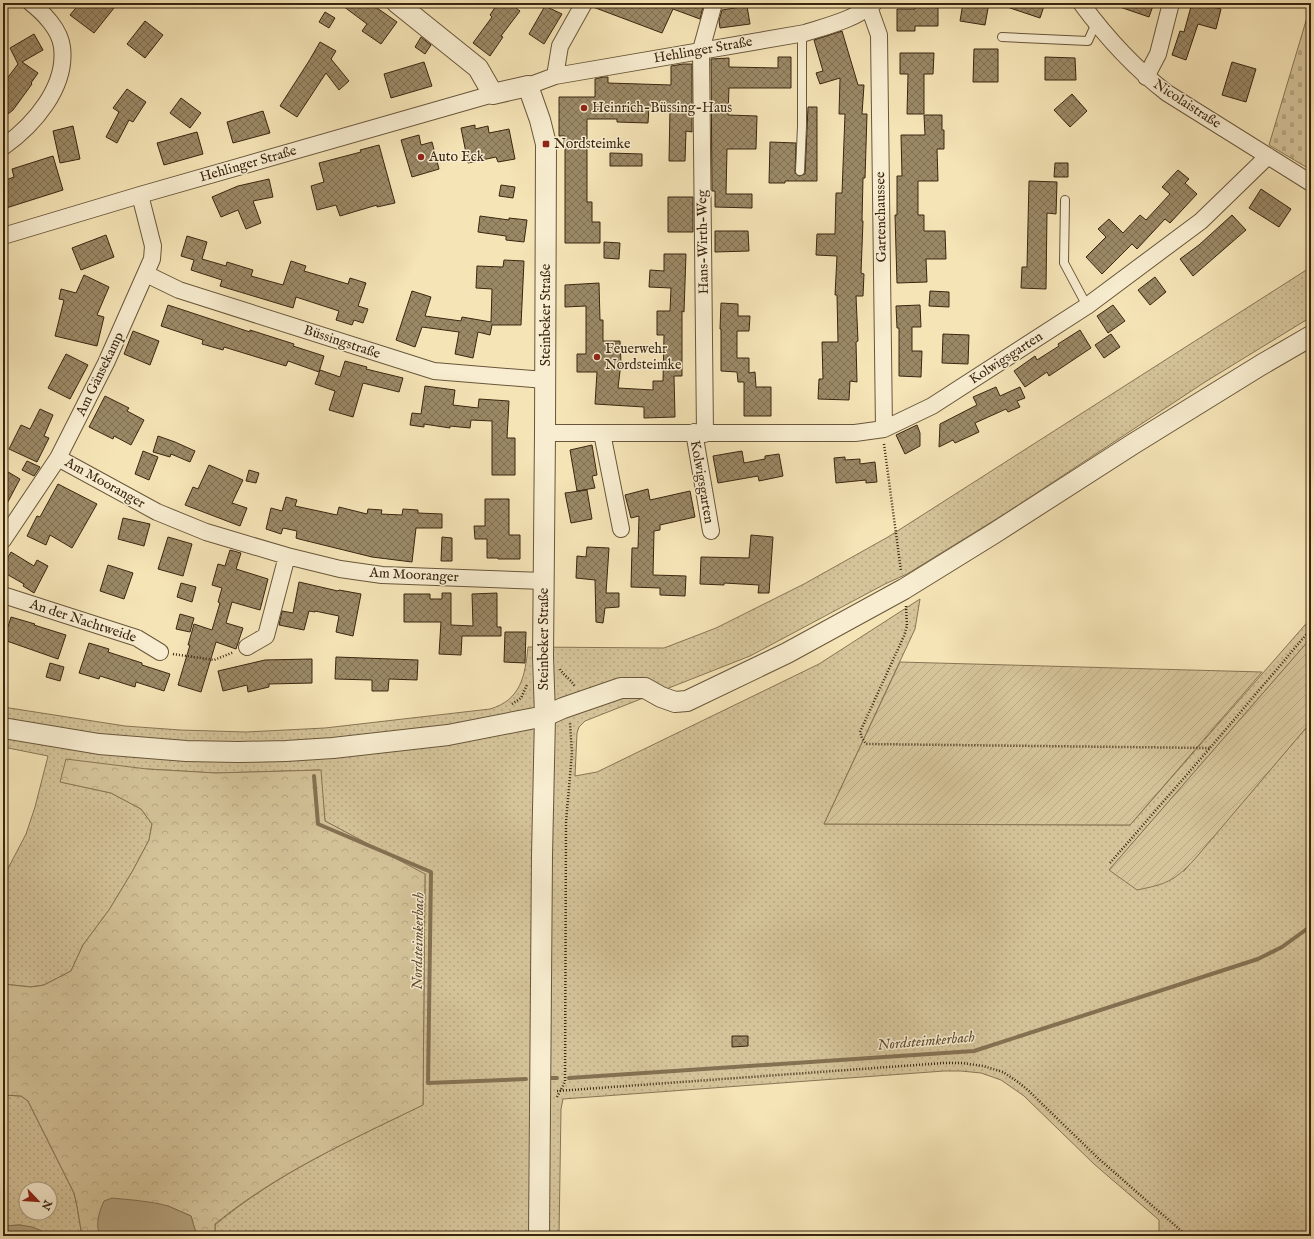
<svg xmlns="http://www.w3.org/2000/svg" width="1314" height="1239" viewBox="0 0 1314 1239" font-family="'IM FELL English',serif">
  <defs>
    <pattern id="grass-dots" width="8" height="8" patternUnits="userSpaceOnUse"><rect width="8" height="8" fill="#d5c49a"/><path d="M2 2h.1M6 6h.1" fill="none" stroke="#b8a884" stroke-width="1.8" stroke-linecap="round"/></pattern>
    <pattern id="forest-crowns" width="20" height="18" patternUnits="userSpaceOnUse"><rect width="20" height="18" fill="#d5c49a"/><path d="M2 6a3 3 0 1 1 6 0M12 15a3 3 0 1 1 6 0" fill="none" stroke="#b8a884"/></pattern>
    <pattern id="cemetery-stones" width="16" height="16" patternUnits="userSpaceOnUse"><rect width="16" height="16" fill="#d5c49a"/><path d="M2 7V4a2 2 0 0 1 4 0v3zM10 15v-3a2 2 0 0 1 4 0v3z" fill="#b8a884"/></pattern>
    <pattern id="garden-furrows" width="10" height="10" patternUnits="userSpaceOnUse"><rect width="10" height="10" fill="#d5c49a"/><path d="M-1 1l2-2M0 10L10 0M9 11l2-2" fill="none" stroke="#b8a884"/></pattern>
    <pattern id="building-cross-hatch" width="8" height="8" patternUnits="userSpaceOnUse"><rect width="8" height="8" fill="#9b8966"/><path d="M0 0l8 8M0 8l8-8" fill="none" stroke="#7f7053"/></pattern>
  </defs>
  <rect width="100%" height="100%" fill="#f5e4b6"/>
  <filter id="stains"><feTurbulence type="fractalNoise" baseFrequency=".005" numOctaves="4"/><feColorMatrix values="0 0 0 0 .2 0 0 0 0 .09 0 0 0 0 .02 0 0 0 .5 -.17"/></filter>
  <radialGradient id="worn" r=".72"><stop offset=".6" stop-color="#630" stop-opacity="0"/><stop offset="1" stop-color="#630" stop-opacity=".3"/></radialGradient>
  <path fill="url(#grass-dots)" stroke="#887555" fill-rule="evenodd" d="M1311 267V317L1205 382 1006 513 907 574 885 584 750 656 585 721 579 727 577 733 575 776 597 772 819 664 920 599 915 629 824 824 1130 825 1311 618V638L1109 870 1184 871 1311 722V1236H1159V1220L1094 1164 1024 1096 1014 1089 1001 1080 981 1073 961 1071H944L563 1099 561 1109 559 1236H215V1225C277 1173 351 1140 423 1105L425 875 325 821 320 770 216 773 147 769 61 782 111 793 141 809 152 824 149 840 132 872 109 910 83 945 71 971 44 985 31 987 3 984V878L26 834 35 807 48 756 3 747V707L125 726 180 730 246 732 325 728 490 709C521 700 525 676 528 647L664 648 716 628 804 584 888 537Z
    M3 1095 21 1096 28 1101 74 1193 77 1206 82 1236H43L41 1231 20 1225 3 1226ZM26 1189H50V1213H26Z"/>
  <path fill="url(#forest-crowns)" stroke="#887555" d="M66 759 147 769 216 773 321 770 325 821 425 874 423 1105C351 1140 277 1173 215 1224V1236H195L196 1233 191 1216 168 1206 98 1232 100 1236H82L77 1206 74 1193 28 1101 21 1096 3 1095V984L31 987 44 985 71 971 83 945 109 910 132 872 149 840 152 824 141 809 111 793 60 782Z"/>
  <path fill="url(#cemetery-stones)" stroke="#887555" d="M1311 4V170L1269 145Z"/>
  <path fill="url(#garden-furrows)" stroke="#887555" d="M1311 638V722L1194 860C1173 882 1166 884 1137 890L1109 870Z
    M900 662 1262 672 1130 825 824 824Z"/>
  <path fill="#b5a37e" stroke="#847152" d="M112 1198C131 1200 150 1201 168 1206 176 1209 183 1213 191 1216L196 1233 195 1236H100C95 1224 99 1212 104 1201Z
    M20 1225 32 1227 42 1231 43 1236H3V1226Z"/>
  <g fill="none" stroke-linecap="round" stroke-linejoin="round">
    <path stroke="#847152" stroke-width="4" d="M314 776 318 824 431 872 428 1083 526 1079
      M550 1078H557
      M569 1078 974 1051 1258 959 1282 947 1311 926"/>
  </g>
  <path fill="url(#building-cross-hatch)" stroke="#3a2610" d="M80 3H118L94 33 70 15Z
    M339 3H370L397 22 381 44 362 31 367 24Z
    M498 3H509L520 11 501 36 503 37 490 56 473 43 492 17 490 15Z
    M593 3H704L700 19 673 9 662 33 593 7Z
    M915 3H938V26H915V31H897V9H915Z
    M963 3H989L985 25 960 21Z
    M1001 3H1045L1040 18 1001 5Z
    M1115 3H1154L1149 17 1114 5Z
    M1192 3H1200L1221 9 1216 29 1198 24 1186 60 1172 55 1180 31 1184 32Z
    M545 6 562 14 544 44 529 34Z
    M747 6 750 24 720 28 719 21 722 10Z
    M325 12 335 18 329 28 319 22Z
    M145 21 163 35 145 58 127 44Z
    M842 31 858 85H864L862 114H867L865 178H863L862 221H863L861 273 864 274 863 296H856L858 341 856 342 857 382 850 381 849 400 818 399 819 379H823L822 342H838L837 295H835L837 256 816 255 817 234H835L836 193H842L845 114H839L840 78 820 84 816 73 823 71 814 40Z
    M34 34 43 50 22 62 38 73 31 83 32 84 13 110 3 118V84L18 64 10 48Z
    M421 37 431 45 425 54 415 47Z
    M320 42 336 51 331 59 349 81 339 90 326 73 297 117 280 106 309 61Z
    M974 49H998V82H973Z
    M900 53H934L933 74H924V114H907L908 74H900Z
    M778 57H791V88H729L728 115 757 116 756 149H727L726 194H752V208L715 207V191H712L711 59 729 58V67L778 68Z
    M1045 57 1075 58 1076 80H1045Z
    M424 62 432 86 391 98 384 74Z
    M1232 62 1256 69 1246 102 1222 95Z
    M683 64H692V132L686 131 685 161H669L670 108 649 107 648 123 617 122V119H587V202H592V222H600V243H565V136H559V97H595V79L603 77H608V83L671 85V66Z
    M127 89 146 102 133 122 129 120 117 143 106 137 119 112 113 108Z
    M1072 94 1087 111 1070 127 1054 110Z
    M181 98 201 113 190 128 170 113Z
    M808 107H817V181H785V183H769L770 142 796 143 795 173 799 176 805 174Z
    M263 111 270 133 233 143 227 122Z
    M924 115H942V130H944V149H937L938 181H918V215H924V231H945L946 259H926L927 282 897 283 895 215H897V176H902L901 135H925Z
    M475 125V129L488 126 489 133 509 129 515 159 498 162 496 157 468 163 461 128Z
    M73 126 80 159 60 163 53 131Z
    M197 132 203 154 164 165 157 143Z
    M419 135 421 145 432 142 439 169 412 177 401 140Z
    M379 145 395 203 377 207V205L340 216 336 205 317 210 311 186 324 182 319 163 361 152 360 150Z
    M610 153 642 154V166H610Z
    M53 156 63 190 3 209V181L14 177 12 169Z
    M1055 163H1068V177H1054Z
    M1178 170 1189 179 1185 183 1197 194 1170 223 1165 219 1137 249 1132 244 1102 274 1086 257 1106 237 1098 229 1109 219 1123 233 1140 215 1146 220 1170 194 1162 187Z
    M269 179 273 197 253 201 261 223 246 229 238 210 221 217 212 197 238 186Z
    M1029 181 1057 182 1056 214 1047 213 1046 289 1021 288 1022 267H1027Z
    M501 185 515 187 513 198 499 196Z
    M1261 189 1291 209 1279 227 1249 208Z
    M668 197H693V232H668Z
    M1232 215 1246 230 1193 276 1180 259 1199 245Z
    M480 216 509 220V218L527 220 524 242 506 240V236L478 232Z
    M715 231H748L749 251 715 252Z
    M106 235 114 257 81 270 72 248Z
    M187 236 207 242 202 259 226 266 227 262 253 270 251 276 283 285 291 261 306 266 304 271 348 284 350 278 366 283 358 306 368 309 363 323 354 320 352 325 336 320 339 311 296 297 293 308 220 286 222 280 191 270 194 260 181 256Z
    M604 242 620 243 619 259 604 258Z
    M664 254H686L684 312 682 311V376H674L675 417 644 418V407L595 404 597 372H577V354H586V306L565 307V285L599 283 600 320H603V341H620L621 363 618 388 653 390V381H663L664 335H657V311H670L671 288 649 287 650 270 664 271Z
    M504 260 524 261 521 325H492L490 335 478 332 473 358 455 354 459 332 422 327 415 347 396 340 412 291 431 297 425 316 461 321 462 317 491 322 492 289 476 288 477 266 503 267Z
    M84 275 109 287 97 315 104 317 97 346 55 336 64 300 59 299 61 289 76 293Z
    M1155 277 1166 292 1150 305 1138 290Z
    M930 291 949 292V307L929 306Z
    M721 303 738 304V316H750L749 331H737V358H749V373L755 372 756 387H771V416H744V382H738L737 372 721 371V329H720Z
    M168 305 250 332V330L294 344 293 346 324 356 319 372 288 361 286 366 224 347 223 350 202 344 203 340 161 326Z
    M920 305 921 327H912V351H922L921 377 899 376V328H897L896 306Z
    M1113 305 1125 321 1108 333 1097 316Z
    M1080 330 1091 348 1049 376 1047 372 1025 387 1014 371 1035 356 1037 360 1059 346 1058 344Z
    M133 331 159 341 150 365 124 354Z
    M943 334 969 335 968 364 942 363Z
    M1111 334 1120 347 1104 358 1095 345Z
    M66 354 88 365 70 399 48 388Z
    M345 361 367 367 366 369 403 378 399 392 363 383 353 417 329 410 335 391 315 384 320 370 340 377Z
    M425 386 455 390 453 405 478 408 479 399 509 401 507 438H515V475H492V421L471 420 470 428 450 426V428L424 424V427L410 425 412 413 421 414Z
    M996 387 1000 396 1020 387 1025 398 1017 401 1020 407 1008 412 1006 409 975 423 979 432 955 443 953 440 939 447 940 424 977 405 973 397Z
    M105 396 129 408 127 411 144 420 131 445 114 436 113 439 89 427Z
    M40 409 53 415 44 436 49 438 37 462 9 449 21 425 30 429Z
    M917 425 920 433V446L905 454 896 435Z
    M158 436 175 442 195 451 190 462 171 454 170 457 153 452Z
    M592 445 597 475 592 476 595 488 577 491 570 450Z
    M143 451 158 457 149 480 135 474Z
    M742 451 744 463 765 459V456L779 454 783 476 759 481 758 476 718 483 713 456Z
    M845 457V460L860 459V464L875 462 877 482 866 483V480L836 483 834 458Z
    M27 461 40 467 34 476 22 470Z
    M209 465 243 480 232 503 247 508 240 526 185 505 193 487 198 489Z
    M3 469 20 479 3 511Z
    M249 470 259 473 256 483 246 481Z
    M58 484 97 504 72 548 50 535 46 545 27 536 37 516 40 517Z
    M648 489 650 500 690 491 695 517 660 525V530L654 531 653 575 686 576 685 596 660 595V588L631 587 632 548H638L639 516 631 518 625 495Z
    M587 490 592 519 571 523 565 493Z
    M286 497 297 500 295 506 337 515 339 507 367 514 368 509 382 510 381 514 402 515 403 509 418 510V513L442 514V528H416L412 562 372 557 299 539 296 538 297 531 283 528 281 534 266 529 271 508 282 511Z
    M485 499H509V535H520V559H498V558H487V539H475L474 526H485Z
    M123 518 150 524 144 546 118 539Z
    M751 535 773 537 769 593H758L759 585 724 583V585L700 584 701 557 749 558Z
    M168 537 192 544 183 576 158 569Z
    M442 537 452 538V561H441Z
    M587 547 609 548 606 593H619V607L605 608 603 623 596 622 595 580 576 578 577 556 586 557Z
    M230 550 241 553 236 569 268 579 260 610 232 602 226 623 243 628 236 649 216 642 201 692 178 685 190 645H188L194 624 212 630 220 603 218 602 222 588 212 585 218 564 225 566Z
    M11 552 34 566 37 560 48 566 34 593 23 586 24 584 3 572V566Z
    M108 565 133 573 124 599 100 591Z
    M299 582 338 591 339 590 361 594 353 636 336 632 339 616 315 611V612L309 611 304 630 279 625 282 611 293 613Z
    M181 583 196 587 192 602 177 597Z
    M442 593H451V625L473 626 472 594 497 593V627H501V636H462L461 655 439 654 441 622H404V594H430V599H442Z
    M180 614 194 618 190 632 176 629Z
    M11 617 35 624 34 625 66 635 58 659 4 640Z
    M505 632H526L525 663 504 662Z
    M89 643 109 649 108 652 142 663V665L170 674 164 691 136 682 135 687 100 676 99 679 79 673Z
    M336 657 418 660 417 680 389 679 388 691H372V680L335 679Z
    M312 659V683L269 684V687L248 692 247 685 223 691 218 671 265 660Z
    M50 663 64 667 60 681 46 677Z
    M732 1036H748V1046L732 1047Z"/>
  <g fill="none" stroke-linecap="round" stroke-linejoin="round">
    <g stroke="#69563a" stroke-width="10">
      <path id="service" d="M1002 37 1088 41 1096 23
        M800 171 802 126V33
        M1065 200 1064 263 1087 306"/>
    </g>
    <g stroke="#69563a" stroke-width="18">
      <path id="minor" d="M1081 3C1106 37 1133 67 1167 93L1311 183
        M869 7 879 35 884 429
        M555 76 560 46 584 3
        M1146 77 1158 54 1171 3
        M528 86 555 76 805 33C827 26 856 19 874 3
        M3 147C34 125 67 87 62 47 60 30 44 13 31 3
        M3 236 140 195 493 94
        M146 274 179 290 434 371 545 380
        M694 432 711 531
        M545 433H855L884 429 932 406 1087 306 1201 221 1268 156
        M602 433 621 529
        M705 434 701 50 714 3
        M58 458 157 512 206 532 287 556 340 569 382 575 544 581
        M3 540 58 458 106 363 152 259 153 246 140 195
        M3 595 137 638 160 652
        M247 647 266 636 287 556"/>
    </g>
    <g stroke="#69563a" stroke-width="22">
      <path id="tertiary" d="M397 3 478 68 493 94 528 86 540 120 546 144 545 433 543 657 545 716 542 856 539 1236
        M3 728 99 744 186 751 238 752 286 751 333 748 448 735 545 716 563 708 621 688H645L661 697 675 702 687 701 787 653 904 589 993 534 1133 444 1261 365 1311 336"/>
    </g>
    <path stroke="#3a2610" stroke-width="2.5" stroke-dasharray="1 2" stroke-linecap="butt" d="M884 444 901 571
      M906 606 907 626 904 636 860 732 862 738 866 744 1210 748
      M173 654 214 660 234 652
      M560 669C564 676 572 680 575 687
      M512 704 521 698 527 685
      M1110 863 1210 748 1311 629
      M557 1091 944 1063H962L983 1066 1003 1072 1018 1082 1029 1091 1099 1159 1187 1236
      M557 1097 565 1082 566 822 572 753 570 723"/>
    <use href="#service" stroke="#f8edd0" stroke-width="8"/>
    <use href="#minor" stroke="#f8edd0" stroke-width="16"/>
    <use href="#tertiary" stroke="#f8edd0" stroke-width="20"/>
  </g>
  <g fill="#8f2418" stroke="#f8edd0" stroke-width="1.5">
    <circle cx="584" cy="108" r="4"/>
    <rect x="542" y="140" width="8" height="8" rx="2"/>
    <circle cx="421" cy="157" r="4"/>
    <circle cx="597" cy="357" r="4"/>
  </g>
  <g text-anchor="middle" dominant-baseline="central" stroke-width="3" stroke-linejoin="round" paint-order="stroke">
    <g font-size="14" fill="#3a2610" stroke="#f8edd0">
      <text transform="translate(703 50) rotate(-10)">Hehlinger Straße</text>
      <text transform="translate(1187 104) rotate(33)">Nicolaistraße</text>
      <text transform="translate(248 164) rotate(-16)">Hehlinger Straße</text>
      <text transform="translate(881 217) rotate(-91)">Gartenchaussee</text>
      <text transform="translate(703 242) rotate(-91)">Hans-Wirth-Weg</text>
      <text transform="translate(546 315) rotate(-90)">Steinbeker Straße</text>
      <text transform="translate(342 342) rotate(18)">Büssingstraße</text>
      <text transform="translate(1006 358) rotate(-33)">Kolwigsgarten</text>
      <text transform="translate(100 374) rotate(-64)">Am Gänsekamp</text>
      <text transform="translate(702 482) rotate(80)">Kolwigsgarten</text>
      <text transform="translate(105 483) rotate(29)">Am Mooranger</text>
      <text transform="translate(414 575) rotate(3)">Am Mooranger</text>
      <text transform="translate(83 621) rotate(18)">An der Nachtweide</text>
      <text transform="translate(544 639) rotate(-90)">Steinbeker Straße</text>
    </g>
    <g font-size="14" fill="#3a2610" stroke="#f8edd0" text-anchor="start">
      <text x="592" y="108">Heinrich-Büssing-Haus</text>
      <text x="554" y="144">Nordsteimke</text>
      <text x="429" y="157">Auto Eck</text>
      <text x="605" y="349">Feuerwehr<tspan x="605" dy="16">Nordsteimke</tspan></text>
    </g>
    <g font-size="15" font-style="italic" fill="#5f4c31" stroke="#f8edd0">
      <text transform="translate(418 941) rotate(-89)">Nordsteimkerbach</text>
      <text transform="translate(926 1041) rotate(-5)">Nordsteimkerbach</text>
    </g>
  </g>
  <rect width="1314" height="1239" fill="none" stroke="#f5e4b6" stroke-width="16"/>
  <rect x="4" y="4" width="1306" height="1231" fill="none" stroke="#3a2610" stroke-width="2"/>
  <rect x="8" y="8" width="1298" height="1223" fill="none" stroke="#3a2610"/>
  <g transform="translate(38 1201) rotate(115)"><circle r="19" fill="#f8edd0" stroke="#ac9d83"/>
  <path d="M0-3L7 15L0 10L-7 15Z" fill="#8f2418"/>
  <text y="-6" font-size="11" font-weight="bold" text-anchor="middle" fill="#3a2610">N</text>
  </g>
  <rect width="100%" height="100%" filter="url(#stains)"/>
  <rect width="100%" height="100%" fill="url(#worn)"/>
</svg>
